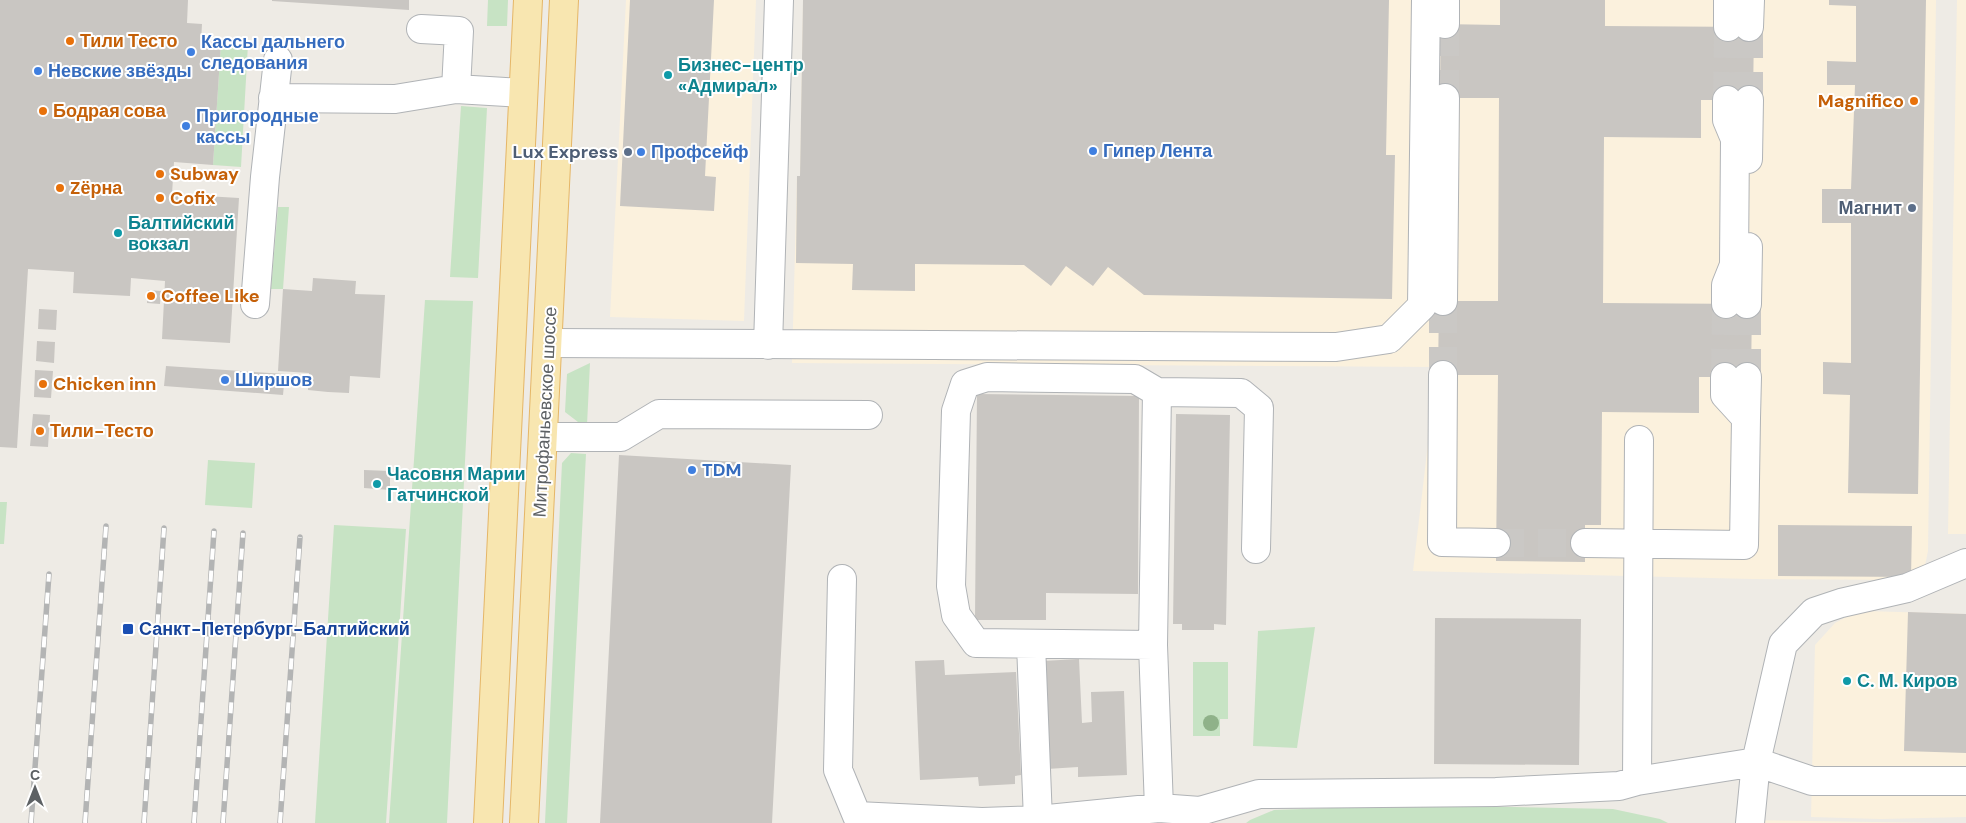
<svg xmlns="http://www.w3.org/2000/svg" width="1966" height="823" viewBox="0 0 1966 823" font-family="'DM Sans',sans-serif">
  <rect width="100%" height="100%" fill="#eeebe5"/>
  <path fill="#fbf1dd" d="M626 0H756L744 321 610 317Z
    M803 0H1936L1928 551 1922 580 1753 579 1413 571 1437 367 792 363 797 176H800Z
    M1957 0H1966V534H1948Z
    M1865 611 1966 614V817L1881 819 1811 817 1815 645 1835 623 1850 615Z
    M1745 820 1939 823H1745Z"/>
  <path fill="#c7e3c4" d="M488 0H508L507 26H487Z
    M221 43 248 44 241 167 213 165Z
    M461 106 487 108 478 278 450 277Z
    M278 207H289L283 289H271Z
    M425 300 473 301 447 823H389Z
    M590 363 587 425 578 422 565 412 567 374Z
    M571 453 586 454 567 823H545L562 463Z
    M208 460 255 463 252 508 205 505Z
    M0 502H7L4 544H0Z
    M334 525 406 529 386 823H315Z
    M1315 627 1297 748 1253 746 1258 631Z
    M1193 662H1228V719H1220V736H1193Z
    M1418 805 1613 809 1660 819 1668 823H1246L1250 820 1274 810Z"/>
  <path fill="#c9c6c2" d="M0 0H188L187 23 202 24 201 42 221 43 213 165 174 162 172 194 239 198 230 343 162 339 165 281 131 278 130 296 73 293 74 272 28 269 17 448 0 447Z
    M272 0H409V10L272 1Z
    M630 0H714L705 176 716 177 714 211 620 206Z
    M803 0H1389L1386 155H1395L1392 299 1144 295 1108 267 1093 286 1066 266 1051 286 1024 265 915 264V291L852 290 853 264 796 263 797 176H800Z
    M1500 0H1605V26L1754 27 1753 100H1701V138L1604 137 1603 303 1752 304 1751 377H1699V413L1602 412 1601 525H1585V562L1496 561 1498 375H1438L1439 301H1498L1499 98H1440L1441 24 1500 25Z
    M1829 0H1926L1918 494 1848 493 1850 395 1823 394V362L1851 363V223H1822V189H1851L1855 85H1827V61L1856 62V6L1829 5Z
    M313 278 356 281 355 294 385 295 380 378 350 376 349 393 328 392 308 390 309 373 278 371 283 289 312 291Z
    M148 290 161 291 160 304 147 303Z
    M39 309 57 310 56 330 38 329Z
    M37 341 55 342 54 363 36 361Z
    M166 366 285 374 283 395 164 386Z
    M35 370 53 371 51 398 34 397Z
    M977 394 1139 396 1138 594 1046 593V620H975Z
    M33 414 50 415 48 447 30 446Z
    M1176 414 1230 415 1226 625 1214 624V630H1182V624H1173Z
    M619 455 791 465 772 823H600Z
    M364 470 390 471V490L364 488Z
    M1778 525 1912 526 1911 577 1778 576Z
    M1908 612 1966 614V753L1904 751Z
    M1435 618 1581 619 1579 765 1434 764Z
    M1079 659 1082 723 1092 722 1091 692 1124 691 1127 775 1078 777V767L1047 769 1042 661Z
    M944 660 945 675 1016 672 1021 775 1015 776V784L979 786 978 777 920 780 915 661Z"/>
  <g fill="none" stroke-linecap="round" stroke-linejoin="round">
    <path stroke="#cac8c5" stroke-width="28" stroke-dasharray="28 14" stroke-linecap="butt" d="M1445 98V24
      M1727 100 1728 27
      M1749 100V27
      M1443 375V301
      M1725 377 1726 304
      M1747 377V304
      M1496 543H1585"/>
    <g stroke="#b0b3b6" stroke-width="30">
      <path id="minor" d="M1445 24V0
        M1728 27V0
        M1749 27 1750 0
        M421 29 459 31 456 89
        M273 98 395 99 456 89 523 93
        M1748 159 1749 100
        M1443 301 1445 98
        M255 304 265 177 278 60
        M1726 304V285L1734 265 1735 139 1727 120V100
        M1747 304 1748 247
        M549 343 1336 347 1389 339 1422 306 1426 0
        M768 345 779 0
        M1443 375 1442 542 1496 543
        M1157 392 1135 379 987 377 965 384 956 411 951 586 956 615 976 643 1153 645 1159 808
        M1746 418 1747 377
        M543 437H621L659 414 868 415
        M1585 543 1744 545 1746 418 1725 395V377
        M842 579 838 770 857 816 982 822 1038 820 1159 808 1200 811 1259 794 1496 792 1619 786 1637 781 1756 762 1812 781H1966
        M1031 644 1038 820
        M1153 645 1157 392 1241 393 1259 408 1256 549
        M1637 781 1639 440
        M1750 823 1756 762 1783 644 1814 612 1841 603 1907 588 1966 563"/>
    </g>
    <g stroke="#e5b667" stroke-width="30">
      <path id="major" d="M488 823 528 0
        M524 823 564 0"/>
    </g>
    <use href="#minor" stroke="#fff" stroke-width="28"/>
    <use href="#major" stroke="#f8e6b0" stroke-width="28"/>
    <g stroke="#b3b4b4" stroke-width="5.5">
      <path id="rail" d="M31 823 49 574
        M85 823 106 526
        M144 823 164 528
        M194 823 214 531
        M223 823 243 533
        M280 823 300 537"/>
    </g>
    <use href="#rail" stroke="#fff" stroke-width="4" stroke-dasharray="11" stroke-linecap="butt"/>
  </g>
  <circle fill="#8fb289" cx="1211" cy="723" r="8"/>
  <g fill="#e8710a" stroke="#fff" stroke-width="2">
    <circle cx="70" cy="41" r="5"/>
    <circle cx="1914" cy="101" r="5"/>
    <circle cx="43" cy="111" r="5"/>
    <circle cx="160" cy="174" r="5"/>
    <circle cx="60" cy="188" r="5"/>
    <circle cx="160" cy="198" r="5"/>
    <circle cx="151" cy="296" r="5"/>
    <circle cx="43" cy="384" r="5"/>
    <circle cx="40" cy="431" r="5"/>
  </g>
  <g fill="#3f7fe0" stroke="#fff" stroke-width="2">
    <circle cx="191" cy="52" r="5"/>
    <circle cx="38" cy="71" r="5"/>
    <circle cx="186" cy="126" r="5"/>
    <circle cx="1093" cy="151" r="5"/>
    <circle cx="641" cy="152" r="5"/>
    <circle cx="225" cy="380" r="5"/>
    <circle cx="692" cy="470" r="5"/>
  </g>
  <g fill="#0f9aa8" stroke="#fff" stroke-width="2">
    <circle cx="668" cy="75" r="5"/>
    <circle cx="118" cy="233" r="5"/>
    <circle cx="377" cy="484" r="5"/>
    <circle cx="1847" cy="681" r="5"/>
  </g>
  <g fill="#5c6f8a" stroke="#fff" stroke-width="2">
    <circle cx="628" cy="152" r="5"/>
    <circle cx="1912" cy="208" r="5"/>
  </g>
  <rect fill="#1a4fb4" stroke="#fff" stroke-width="2" x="122" y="623" width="12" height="12" rx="2.5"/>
  <g text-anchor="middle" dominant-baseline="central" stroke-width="4" stroke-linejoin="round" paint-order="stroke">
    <g font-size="18" font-weight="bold" fill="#c56008" stroke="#fff" text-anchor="start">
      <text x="80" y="41">Тили Тесто</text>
      <text x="1904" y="101" text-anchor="end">Magnifico</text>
      <text x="53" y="111">Бодрая сова</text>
      <text x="170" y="174">Subway</text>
      <text x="70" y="188">Zёрна</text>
      <text x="170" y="198">Cofix</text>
      <text x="161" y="296">Coffee Like</text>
      <text x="53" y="384">Chicken inn</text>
      <text x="50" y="431">Тили-Тесто</text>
    </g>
    <g font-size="18" font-weight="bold" fill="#366cbe" stroke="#fff" text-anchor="start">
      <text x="201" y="42">Кассы дальнего<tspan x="201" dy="21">следования</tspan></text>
      <text x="48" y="71">Невские звёзды</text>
      <text x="196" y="116">Пригородные<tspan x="196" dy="21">кассы</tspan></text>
      <text x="1103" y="151">Гипер Лента</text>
      <text x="651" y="152">Профсейф</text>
      <text x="235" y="380">Ширшов</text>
      <text x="702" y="470">TDM</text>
    </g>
    <g font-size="18" font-weight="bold" fill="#0d838f" stroke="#fff" text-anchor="start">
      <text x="678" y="65">Бизнес-центр<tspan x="678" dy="21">«Адмирал»</tspan></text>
      <text x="128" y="223">Балтийский<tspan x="128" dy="21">вокзал</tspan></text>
      <text x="387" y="474">Часовня Марии<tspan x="387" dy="21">Гатчинской</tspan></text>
      <text x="1857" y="681">С. М. Киров</text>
    </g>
    <g font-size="18" font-weight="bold" fill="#4e5e75" stroke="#fff" text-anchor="end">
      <text x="618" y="152">Lux Express</text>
      <text x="1902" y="208">Магнит</text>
    </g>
    <g font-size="18" fill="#5d6164" stroke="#fff">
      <text transform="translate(545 412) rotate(-87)">Митрофаньевское шоссе</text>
    </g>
    <g font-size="18" font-weight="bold" fill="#164399" stroke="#fff" text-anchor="start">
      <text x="139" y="629">Санкт-Петербург-Балтийский</text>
    </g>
  </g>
  <g transform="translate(35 788)" stroke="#ffffff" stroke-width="4" paint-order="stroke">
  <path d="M0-4L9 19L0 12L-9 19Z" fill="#5d6164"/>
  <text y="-8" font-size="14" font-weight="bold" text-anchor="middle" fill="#5d6164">С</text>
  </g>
</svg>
